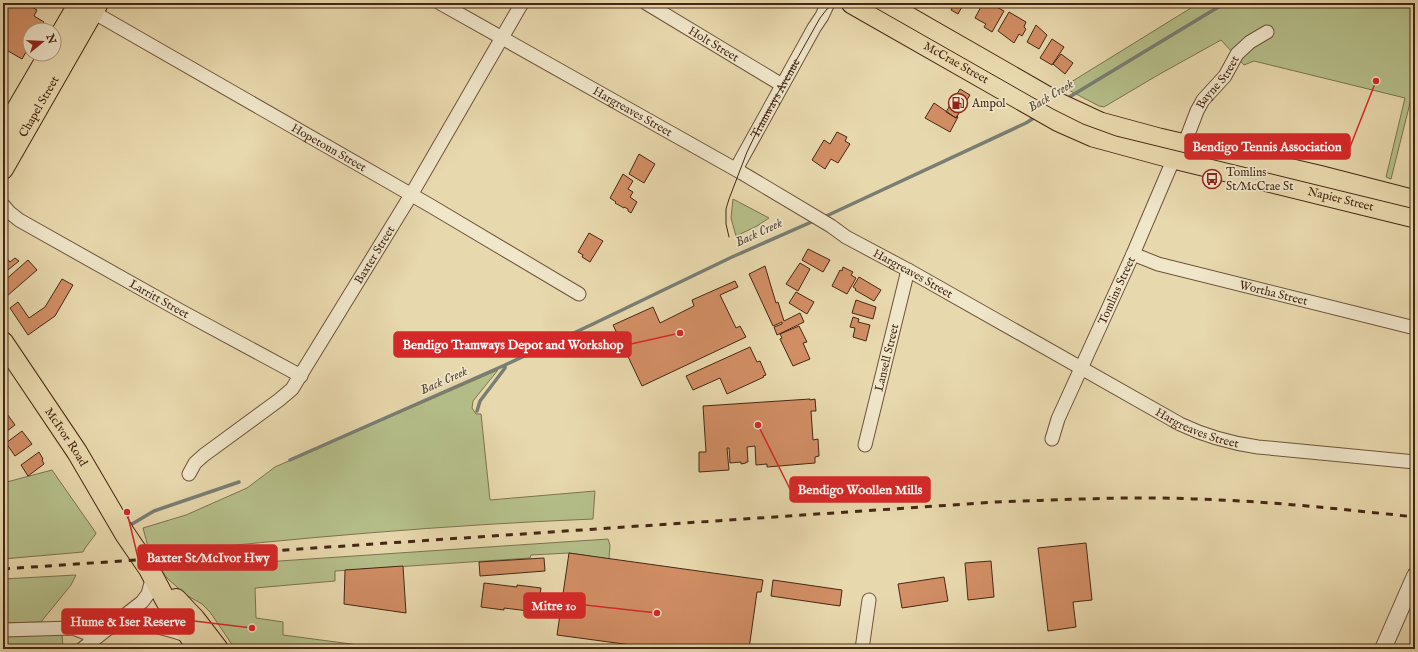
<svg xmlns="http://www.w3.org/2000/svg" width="1418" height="652" viewBox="0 0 1418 652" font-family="'IM FELL English',serif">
  <rect width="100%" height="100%" fill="#e8d8ad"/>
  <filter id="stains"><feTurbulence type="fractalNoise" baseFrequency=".005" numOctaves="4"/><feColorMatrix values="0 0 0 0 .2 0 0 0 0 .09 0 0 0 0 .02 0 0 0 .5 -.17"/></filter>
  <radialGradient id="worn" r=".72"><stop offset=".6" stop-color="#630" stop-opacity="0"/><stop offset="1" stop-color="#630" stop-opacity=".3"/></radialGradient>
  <path fill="#b5bf8a" stroke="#7d734e" d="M1199 3H1415V100L1411 99 1391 179 1386 177 1405 98 1254 61 1244 65 1221 40 1158 75 1104 107 1099 106 1063 87Z
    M733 199 769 218 757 226 736 236 731 218Z
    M498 370 473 401 472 408 476 414H481L490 500 595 491 593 519C445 525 297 538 150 554L143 528 186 515 247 488 275 467Z
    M52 470 96 533 95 535 85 548 83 552 3 559V483Z
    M608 539 610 545 609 559 569 553 531 555 530 558 335 571V581L255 588 256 618 283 622V635L389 649H235L210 612 202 604 186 595 168 579 160 569Z
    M76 575 71 585 41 622 3 623V579Z
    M62 634 63 649H3V638L7 636Z"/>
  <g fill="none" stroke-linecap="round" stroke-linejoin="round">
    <path stroke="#797e74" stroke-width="3.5" d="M1066 99 1225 3
      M822 218 1026 123 1037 116
      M477 411 480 401 505 368V365
      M290 460 505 365 593 324 732 257 816 220
      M127 527 154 511 239 482"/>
  </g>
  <path fill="#d28e64" stroke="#452713" d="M3 3H25L37 10 34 16 44 22 39 30H30V45L22 59 3 48Z
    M968 3 966 7 963 5 958 14 951 10 953 6 948 4Z
    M983 3H989L1004 11 992 32 984 27 986 24 975 18Z
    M1009 12 1026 22 1024 27 1026 29 1022 36 1019 34 1014 43 998 31Z
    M1036 25 1047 35 1039 49 1027 42Z
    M1052 39 1064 47 1052 65 1040 58Z
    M1061 54 1073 63 1065 74 1053 64Z
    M960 89 970 95 956 118 946 112Z
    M934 103 956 118 957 116 958 117 950 132 925 118Z
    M837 132 847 137 845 141 850 144 838 163 831 159 825 169 812 160 824 140 830 144Z
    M639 154 655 164 644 183 629 174Z
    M623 174 633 181 628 189 633 192 630 197 637 202 631 213 628 211V209L624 207V208L615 203 616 202 610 198Z
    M589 233 603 241 590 262 582 257 583 255 578 252Z
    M808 249 830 260 823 272 802 260Z
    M3 254 10 262 15 258 19 261 3 274Z
    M28 260 37 270 7 296 3 292V282Z
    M800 263 810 269 798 291 786 284Z
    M765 266 776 303 778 302 784 321 800 313 804 322 777 335 774 327 782 324V322L773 326 749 274Z
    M843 267 853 272 851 275 856 278 847 294 832 286 840 270 842 271Z
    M859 277 881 290 874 301 855 290 856 289 853 287Z
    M62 279 73 285 55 316 28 335 10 308 18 302 29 318 45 307Z
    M735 281 738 287 720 295 736 328 740 326 746 337 642 386 613 325 653 307 660 323 694 306 692 300Z
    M796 292 814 302 807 314 789 303Z
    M856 300 876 307 873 319 852 313Z
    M853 317 859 319 858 322 870 325 866 341 853 337 855 328 850 327Z
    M799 326 807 342 803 343 810 359 793 366 780 339 782 338 780 334Z
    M750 347 757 362 760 361 766 375 763 376 764 377 727 394 720 378 693 390 686 376Z
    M810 399V400L815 399 816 411H811L813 440 818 439 819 456 815 457V463L767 467V464L756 465 755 446 747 447 748 462H746V463L741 464V462L730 463 729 448H727L729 470 699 472V452H706L703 406Z
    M5 411 15 425 3 434V413Z
    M22 431 32 444 15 456 6 443Z
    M39 452 43 459 42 460 44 464 28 476 21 465Z
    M1086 543 1092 600 1073 602 1076 627 1048 631 1038 548Z
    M569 553 763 580 761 592H757L749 649H661L557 635Z
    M544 558 545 571 480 576 479 562Z
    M991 561 994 597 968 600 965 563Z
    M403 566 406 613 344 604 345 570Z
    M944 577 948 601 902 608 898 584Z
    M773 580 842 590 840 606 771 596Z
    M484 583 517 587V585L541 588 537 612 504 608V610L481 607Z"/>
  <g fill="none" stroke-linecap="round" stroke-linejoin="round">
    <g stroke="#6e533a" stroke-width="15">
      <g id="minor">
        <path id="s1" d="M440 3 742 173 831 226 846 237 908 270 1180 424C1205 436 1230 443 1258 447L1415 462"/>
        <path id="s2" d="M646 3 782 85"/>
        <path id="s3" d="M93 12 431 206 579 294"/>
        <path id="s4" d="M1184 145 1197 111 1203 100 1225 76 1237 54 1250 42 1267 32"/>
        <path id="s5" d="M736 169 814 28 822 16 828 3"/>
        <path id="s6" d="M3 205 9 212 19 220 179 310 301 376"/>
        <path id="s7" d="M1133 254 1158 264 1415 328"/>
        <path id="s8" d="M1052 439 1058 419 1133 254 1174 158"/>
        <path id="s9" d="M865 445 908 270"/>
        <path id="s10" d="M189 474 195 463 204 455 279 400 292 389 411 195 522 3"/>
        <path d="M113 627C135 618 167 629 189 636"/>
        <path d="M3 630 73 628 86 633 93 640"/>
        <path d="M82 649 142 602 148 594 153 576"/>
        <path d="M862 649 869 600"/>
      </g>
    </g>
    <g stroke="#6e533a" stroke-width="18">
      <path id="tertiary" d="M1383 649 1415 576"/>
    </g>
    <g stroke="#452713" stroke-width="22">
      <g id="primary">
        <path d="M54 46 79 3"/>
        <path d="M3 133 49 54"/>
        <path id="s11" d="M3 169 98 3"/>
        <path id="s12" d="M3 342 77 452 125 534 149 569 166 601 198 649"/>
        <path d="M176 599 195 619 218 649"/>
      </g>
    </g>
    <g stroke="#452713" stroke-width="23">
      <g id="trunk">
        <path id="s13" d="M852 3 1059 121 1093 136 1174 158 1415 217"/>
        <path d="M883 3 1059 104 1100 123 1159 139 1318 176 1415 201"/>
      </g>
    </g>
    <use href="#minor" stroke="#f0e6ca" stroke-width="13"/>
    <use href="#tertiary" stroke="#f0e6ca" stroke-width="16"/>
    <use href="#primary" stroke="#e8d8ad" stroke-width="20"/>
    <use href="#trunk" stroke="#e8d8ad" stroke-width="21"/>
    <path stroke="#452713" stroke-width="1" d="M867 3 1053 109 1083 124 1116 136 1415 209
      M729 237 726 224V209L729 199 747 152 761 123 820 18 827 9 835 3"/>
    <path stroke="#452713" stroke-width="3" stroke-dasharray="7 7" stroke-linecap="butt" d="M3 569 996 502C1062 500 1128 496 1194 499 1268 501 1341 509 1415 517"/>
  </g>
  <defs>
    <g id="fuel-ring" transform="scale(1)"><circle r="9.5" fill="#f0e6ca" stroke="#8f2418" stroke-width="1.5"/><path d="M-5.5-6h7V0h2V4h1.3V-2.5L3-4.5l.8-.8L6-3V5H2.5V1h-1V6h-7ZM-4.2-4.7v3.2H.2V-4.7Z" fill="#8f2418"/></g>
    <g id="bus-ring" transform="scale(1)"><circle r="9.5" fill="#f0e6ca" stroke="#8f2418" stroke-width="1.5"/><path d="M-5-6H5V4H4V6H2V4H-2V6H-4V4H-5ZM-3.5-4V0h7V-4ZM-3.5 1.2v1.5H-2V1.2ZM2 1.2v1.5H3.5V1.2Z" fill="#8f2418"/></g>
  </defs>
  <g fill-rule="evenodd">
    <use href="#fuel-ring" x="958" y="103"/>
    <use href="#bus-ring" x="1212" y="179"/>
  </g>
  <g text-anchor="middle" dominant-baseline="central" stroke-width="3.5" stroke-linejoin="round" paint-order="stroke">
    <g font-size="12" fill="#452713" stroke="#f0e6ca">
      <text stroke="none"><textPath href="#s2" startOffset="79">Holt Street</textPath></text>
      <text stroke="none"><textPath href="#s13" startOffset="120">McCrae Street</textPath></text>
      <text stroke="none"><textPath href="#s4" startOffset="72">Bayne Street</textPath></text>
      <text stroke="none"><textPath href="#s5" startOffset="81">Tramways Avenue</textPath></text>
      <text stroke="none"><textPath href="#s11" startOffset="72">Chapel Street</textPath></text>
      <text stroke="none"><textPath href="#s1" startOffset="221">Hargreaves Street</textPath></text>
      <text stroke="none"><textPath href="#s3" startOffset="272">Hopetoun Street</textPath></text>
      <text stroke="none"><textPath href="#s13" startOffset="531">Napier Street</textPath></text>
      <text stroke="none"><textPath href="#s10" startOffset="292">Baxter Street</textPath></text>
      <text stroke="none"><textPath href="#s1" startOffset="545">Hargreaves Street</textPath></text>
      <text stroke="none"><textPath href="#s8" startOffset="162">Tomlins Street</textPath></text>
      <text stroke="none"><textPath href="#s7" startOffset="146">Wortha Street</textPath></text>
      <text stroke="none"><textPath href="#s6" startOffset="183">Larritt Street</textPath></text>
      <text stroke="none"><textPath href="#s9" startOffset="90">Lansell Street</textPath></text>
      <text stroke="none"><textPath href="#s1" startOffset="869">Hargreaves Street</textPath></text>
      <text stroke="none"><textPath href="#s12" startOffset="114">McIvor Road</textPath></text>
    </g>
    <g font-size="12" fill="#452713" stroke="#f0e6ca" text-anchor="start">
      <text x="972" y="103">Ampol</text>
      <text x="1226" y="172">Tomlins<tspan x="1226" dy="14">St/McCrae St</tspan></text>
    </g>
    <g font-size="13" font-style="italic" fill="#5a4b3b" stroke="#f0e6ca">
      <text transform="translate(1051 96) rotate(-31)">Back Creek</text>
      <text transform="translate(759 233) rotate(-25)">Back Creek</text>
      <text transform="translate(444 381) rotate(-24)">Back Creek</text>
    </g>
  </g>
  <path fill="none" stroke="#d62828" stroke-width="1.5" d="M1376 81L1350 147M680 333L631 344M758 425L790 489M127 512L138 558M657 613L585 605M252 628L194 621"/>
  <g fill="#d62828" stroke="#f0e6ca" stroke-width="1.5">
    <circle cx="1376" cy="81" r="4"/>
    <circle cx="680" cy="333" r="4"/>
    <circle cx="758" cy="425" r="4"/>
    <circle cx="127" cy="512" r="4"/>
    <circle cx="657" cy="613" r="4"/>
    <circle cx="252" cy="628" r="4"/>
  </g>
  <g fill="#d62828" stroke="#d62828" stroke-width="1.5">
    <rect x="1185" y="134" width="165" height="25" rx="4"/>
    <rect x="394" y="332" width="237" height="25" rx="4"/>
    <rect x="790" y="477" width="140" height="25" rx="4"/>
    <rect x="138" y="545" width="139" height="25" rx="4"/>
    <rect x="524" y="593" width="61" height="25" rx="4"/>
    <rect x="62" y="609" width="132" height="25" rx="4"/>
  </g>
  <g font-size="13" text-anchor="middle" font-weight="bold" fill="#fff">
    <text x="1267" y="151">Bendigo Tennis Association</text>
    <text x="513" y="349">Bendigo Tramways Depot and Workshop</text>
    <text x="860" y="494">Bendigo Woollen Mills</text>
    <text x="208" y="562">Baxter St/McIvor Hwy</text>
    <text x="554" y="610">Mitre 10</text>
    <text x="128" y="626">Hume &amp; Iser Reserve</text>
  </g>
  <rect width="1418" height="652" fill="none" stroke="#e8d8ad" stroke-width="16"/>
  <rect x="4" y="4" width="1410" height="644" fill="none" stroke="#452713" stroke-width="2"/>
  <rect x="8" y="8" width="1402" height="636" fill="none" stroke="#452713"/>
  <g transform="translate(42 42) rotate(72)"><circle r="19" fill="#f0e6ca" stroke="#ac9a81"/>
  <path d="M0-3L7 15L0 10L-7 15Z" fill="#8f2418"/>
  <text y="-6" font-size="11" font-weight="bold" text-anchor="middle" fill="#452713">N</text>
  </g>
  <rect width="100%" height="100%" filter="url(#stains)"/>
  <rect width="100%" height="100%" fill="url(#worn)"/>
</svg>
